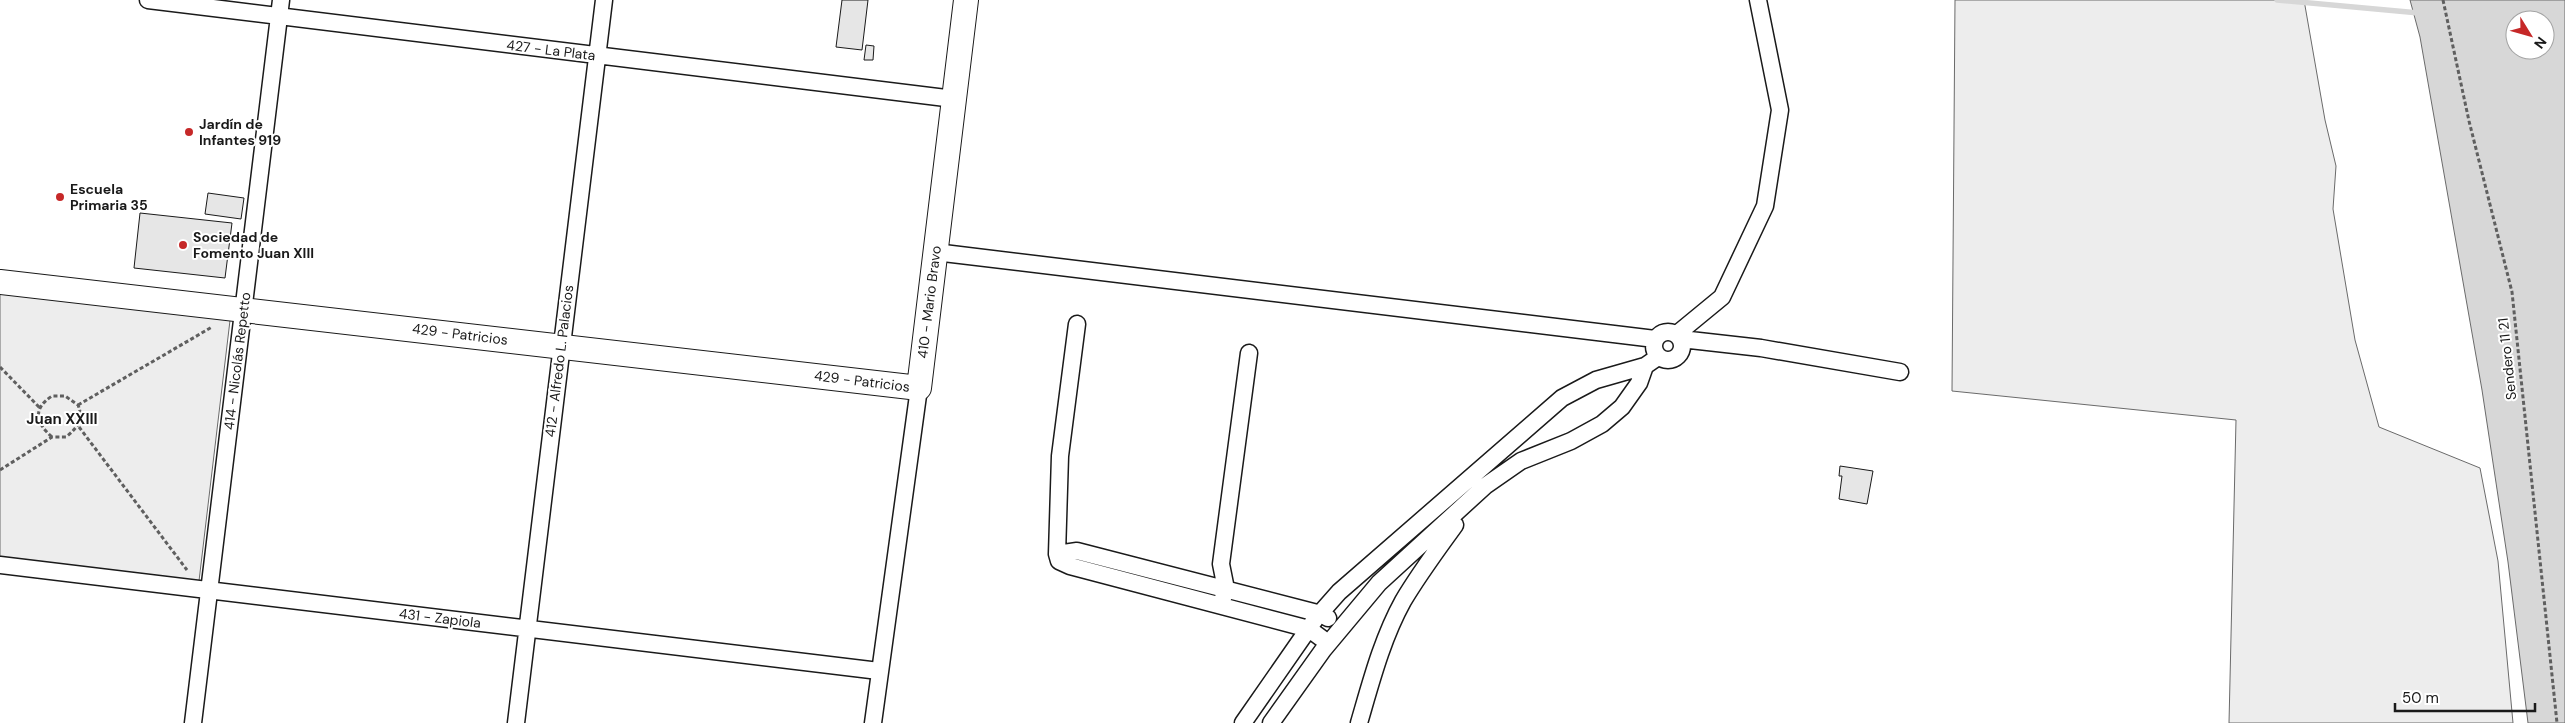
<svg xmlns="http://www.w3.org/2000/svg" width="2565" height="723" viewBox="0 0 2565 723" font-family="'DM Sans',sans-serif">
  <rect width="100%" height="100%" fill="#fff"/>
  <path fill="#ededed" stroke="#6a6a6a" d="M1955 0H2304L2325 120 2336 166 2333 209 2355 340 2379 427 2480 468 2498 561 2513 723H2229L2236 420 1952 391Z
    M0 287 231 312 199 581 0 557Z"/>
  <path fill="#d7d7d7" stroke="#6a6a6a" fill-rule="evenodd" d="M2410 0H2565V723H2528L2508 562 2482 390 2420 37ZM2515 20H2545V50H2515Z"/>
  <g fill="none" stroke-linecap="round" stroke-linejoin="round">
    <path stroke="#d7d7d7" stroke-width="5.5" d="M2277 0 2419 13"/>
  </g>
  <path fill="#e6e6e6" stroke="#1a1a1a" d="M842 0H868L862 50 836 47Z
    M866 45 874 46 873 60H864Z
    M208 193 244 198 241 219 205 214Z
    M140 213 232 223 225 278 134 268Z
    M1840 466 1873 471 1867 504 1839 499 1842 476H1839Z"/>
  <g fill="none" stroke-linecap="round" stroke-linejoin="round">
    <g stroke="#1a1a1a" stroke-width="19">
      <path id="street" d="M148 0 954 99
        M935 252 1655 339
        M1077 324 1060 456 1057 554 1059 561 1070 566 1309 629 1328 643
        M1654 346a14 14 0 1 1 28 0a14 14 0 1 1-28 0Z
        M1677 334 1722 297 1765 206 1780 110 1758 0
        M1681 339 1761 348 1900 372
        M1057 554 1077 551 1321 614 1328 618
        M0 565 879 671
        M1223 598 1226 589 1221 564 1249 353
        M193 723 281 0
        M516 723 604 0
        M873 723 919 388
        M1243 723 1316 618 1339 592 1562 398 1596 380 1645 366 1658 357
        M1271 723 1323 650 1379 583 1485 486 1521 461 1571 441 1602 424 1622 407 1639 383 1645 366
        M1359 723C1371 682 1382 639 1403 601 1419 574 1437 550 1455 525"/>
    </g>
    <g stroke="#1a1a1a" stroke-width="26">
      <path id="secondary" d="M0 282 919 388 966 0"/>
    </g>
    <path stroke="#5f5f5f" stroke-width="3" stroke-dasharray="4 2.5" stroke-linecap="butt" d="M2443 0 2469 121 2512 292 2557 723
      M0 367 40 408
      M78 405 212 327
      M79 427 187 570
      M0 470 52 437H66C78 427 84 420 78 405L65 396H52C32 409 36 423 52 437"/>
    <use href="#street" stroke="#fff" stroke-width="16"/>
    <use href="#secondary" stroke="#fff" stroke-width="24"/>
  </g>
  <g fill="#c62828" stroke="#fff" stroke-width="2">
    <circle cx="189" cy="132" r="5"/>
    <circle cx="60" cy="197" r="5"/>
    <circle cx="183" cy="245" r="5"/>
  </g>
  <g text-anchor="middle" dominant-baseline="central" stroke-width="4" stroke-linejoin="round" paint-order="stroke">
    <g font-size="14" fill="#1a1a1a" stroke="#fff">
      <text transform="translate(551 50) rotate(7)">427 - La Plata</text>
      <text transform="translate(929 302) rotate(-83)">410 - Mario Bravo</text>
      <text transform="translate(460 334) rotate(7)">429 - Patricios</text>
      <text transform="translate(2507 359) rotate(-96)">Sendero 11 21</text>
      <text transform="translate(237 361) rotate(-83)">414 - Nicolás Repetto</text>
      <text transform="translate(559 361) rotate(-83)">412 - Alfredo L. Palacios</text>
      <text transform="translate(862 381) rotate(7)">429 - Patricios</text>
      <text transform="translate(440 618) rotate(7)">431 - Zapiola</text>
    </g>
    <g font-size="14" font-weight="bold" fill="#1a1a1a" stroke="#fff" text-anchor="start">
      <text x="199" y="124">Jardín de<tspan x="199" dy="16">Infantes 919</tspan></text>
      <text x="70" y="189">Escuela<tspan x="70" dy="16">Primaria 35</tspan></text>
      <text x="193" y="237">Sociedad de<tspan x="193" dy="16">Fomento Juan XIII</tspan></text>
    </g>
    <g font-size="15" font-weight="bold" fill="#1a1a1a" stroke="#fff">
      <text x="62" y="419">Juan XXIII</text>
    </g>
  </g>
  <g transform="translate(2530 35) rotate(127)"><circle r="24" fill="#ffffff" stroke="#a3a3a3"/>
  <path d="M0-4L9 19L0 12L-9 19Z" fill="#c62828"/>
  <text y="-8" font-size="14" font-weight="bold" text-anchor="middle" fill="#1a1a1a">N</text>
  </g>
  <path d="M2395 703v8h140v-8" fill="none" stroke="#1a1a1a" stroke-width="2.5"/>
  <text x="2402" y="703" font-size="15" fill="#1a1a1a" stroke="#ffffff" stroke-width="4" paint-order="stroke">50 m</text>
</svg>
